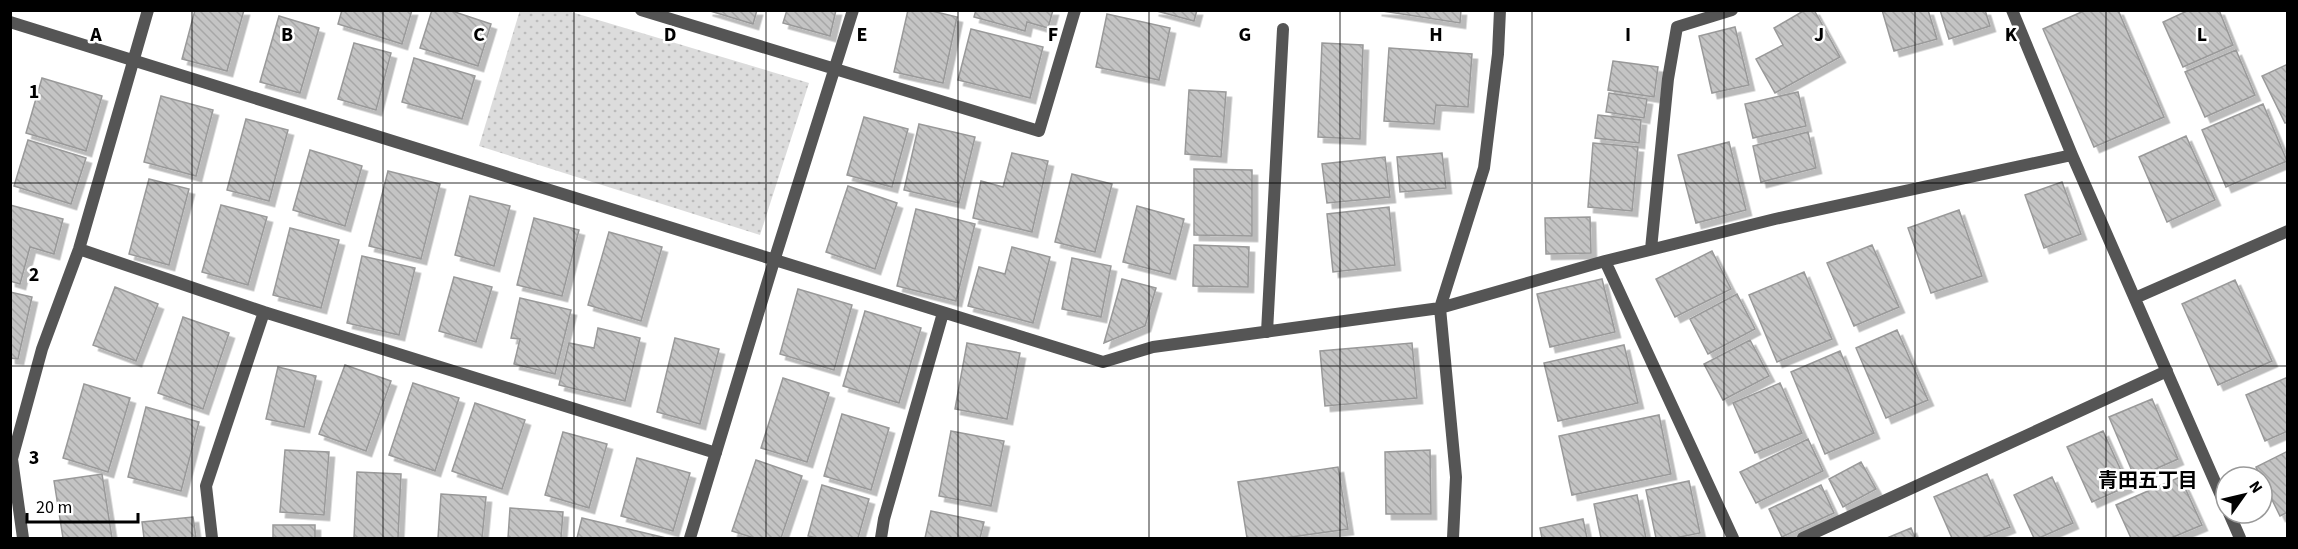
<svg xmlns="http://www.w3.org/2000/svg" width="2298" height="549" viewBox="0 0 2298 549" font-family="'Source Sans 3','Noto Sans JP',sans-serif">
  <defs>
    <pattern id="park-dots" width="8" height="8" patternUnits="userSpaceOnUse" patternTransform="scale(1.5)"><rect width="8" height="8" fill="#dcdcdc"/><path d="M2 2h.1M6 6h.1" fill="none" stroke="#bbb" stroke-width="1.8" stroke-linecap="round"/></pattern>
    <pattern id="building-back-hatch" width="6" height="6" patternUnits="userSpaceOnUse" patternTransform="scale(1.5)"><rect width="6" height="6" fill="#c4c4c4"/><path d="M-1 5l2 2M0 0l6 6M5-1l2 2" fill="none" stroke="#a7a7a7"/></pattern>
    <filter id="shadow"><feDropShadow dx="5.5" dy="5.5" stdDeviation="0" flood-color="#0004"/></filter>
  </defs>
  <rect width="100%" height="100%" fill="#fff"/>
  <path fill="url(#park-dots)" d="M520 10 568 11 809 83 760 235 479 146Z"/>
  <path fill="url(#building-back-hatch)" stroke="#999" stroke-width="1.5" filter="url(#shadow)" d="M195 10H244L227 71 182 59Z
    M342 10H412L402 44 338 24Z
    M432 10H449L491 24 478 66 420 48Z
    M707 10H757L753 24Z
    M787 10H836L830 36 783 23Z
    M908 10H928L957 17 943 83 894 72Z
    M976 10H1053L1048 28 1027 22 1025 31 974 17Z
    M1153 10H1197L1194 21Z
    M1376 10H1461L1460 23Z
    M1805 10H1814L1840 57 1775 93 1756 59 1783 45 1774 28Z
    M1882 10H1928L1937 39 1894 51Z
    M1940 10H1985L1990 26 1949 39Z
    M2086 10H2118L2164 117 2094 147 2043 29Z
    M2189 10H2219L2233 45 2183 67 2163 22Z
    M1107 14 1170 28 1159 80 1096 67Z
    M279 16 319 28 300 93 260 82Z
    M1735 27 1749 85 1712 93 1699 36Z
    M971 29 1043 47 1030 98 958 80Z
    M354 43 391 53 376 110 338 99Z
    M1322 43 1363 45 1360 139 1318 137Z
    M1389 48 1472 54 1468 107 1436 105 1434 124 1384 121Z
    M2236 50 2255 95 2205 117 2185 72Z
    M414 58 475 76 462 119 402 102Z
    M1613 61 1658 67 1654 97 1608 90Z
    M2288 64V122L2285 123 2262 76Z
    M42 78 102 96 86 151 26 133Z
    M1189 90 1226 92 1221 157 1185 154Z
    M1798 92 1806 126 1753 138 1745 104Z
    M1609 93 1647 99 1644 118 1606 112Z
    M161 96 213 110 196 176 144 162Z
    M2263 104 2287 161 2226 187 2202 130Z
    M1598 115 1641 120 1639 143 1595 138Z
    M864 117 908 129 892 187 847 175Z
    M246 119 288 130 269 201 227 190Z
    M919 124 975 137 959 203 904 190Z
    M1808 132 1816 168 1761 182 1753 146Z
    M2186 136 2215 200 2167 222 2139 157Z
    M28 140 86 158 71 204 14 186Z
    M1729 142 1746 210 1696 223 1678 155Z
    M1593 143 1638 147 1632 211 1588 207Z
    M310 150 362 166 345 226 293 210Z
    M1012 153 1048 161 1032 232 973 218 981 181 1003 187Z
    M1442 153 1446 188 1400 192 1397 157Z
    M1385 157 1390 197 1327 203 1322 164Z
    M1194 169 1252 170V236L1194 235Z
    M388 171 440 184 421 259 369 246Z
    M1072 174 1112 184 1095 252 1055 242Z
    M149 179 189 189 169 265 129 254Z
    M2062 182 2081 234 2044 248 2025 195Z
    M848 186 897 203 875 269 826 252Z
    M470 196 510 206 494 266 455 255Z
    M10 205 63 219 54 254 30 247 20 284 10 281Z
    M221 205 267 217 248 285 202 272Z
    M1137 206 1184 219 1170 274 1123 262Z
    M1389 207 1395 265 1333 272 1327 214Z
    M916 209 975 224 956 301 897 286Z
    M1959 210 1982 276 1931 293 1908 228Z
    M1590 217 1591 253 1546 254 1545 218Z
    M534 218 579 230 562 296 517 285Z
    M290 228 339 240 321 308 273 295Z
    M609 232 662 247 641 321 588 305Z
    M1194 245 1249 247 1248 287 1193 286Z
    M1872 245 1899 307 1854 326 1827 263Z
    M1012 247 1050 257 1033 323 968 306 979 267 1005 274Z
    M1712 251 1731 289 1675 317 1656 279Z
    M362 256 415 268 399 335 347 323Z
    M1072 258 1111 266 1101 317 1062 309Z
    M1804 272 1832 339 1777 362 1749 295Z
    M454 277 492 287 476 342 439 331Z
    M1122 279 1156 288 1145 326 1104 343Z
    M1602 279 1615 332 1550 347 1537 294Z
    M2235 280 2272 361 2218 385 2182 304Z
    M115 287 158 304 136 361 93 345Z
    M798 289 852 305 834 370 780 354Z
    M10 292 32 297 18 359 10 358Z
    M1737 294 1755 329 1708 354 1690 319Z
    M520 298 571 310 555 374 514 364 520 339 511 338Z
    M865 311 921 328 899 403 843 386Z
    M183 317 229 333 203 409 158 393Z
    M598 328 640 338 625 401 559 385 569 343 594 348Z
    M1897 330 1928 400 1886 418 1856 348Z
    M675 338 719 349 700 424 657 412Z
    M1750 340 1769 376 1723 400 1704 364Z
    M967 343 1020 353 1007 419 955 409Z
    M1412 343 1417 398 1325 406 1320 351Z
    M1624 345 1638 403 1558 421 1544 363Z
    M1840 351 1874 433 1825 454 1791 372Z
    M345 365 391 381 366 451 319 434Z
    M278 367 316 376 304 427 266 419Z
    M2288 377V431L2265 441 2246 395Z
    M783 378 829 393 807 462 761 448Z
    M413 383 459 398 435 471 389 455Z
    M1780 383 1802 433 1755 453 1733 403Z
    M84 384 130 398 108 472 63 458Z
    M2152 399 2178 459 2135 478 2109 417Z
    M475 403 525 420 502 489 452 471Z
    M146 407 199 422 181 491 128 477Z
    M842 414 889 428 871 490 824 476Z
    M1659 415 1671 474 1572 495 1559 436Z
    M951 431 1004 441 991 506 939 496Z
    M2103 431 2128 486 2092 502 2067 447Z
    M563 432 607 444 589 508 545 495Z
    M1808 439 1823 471 1756 503 1740 472Z
    M285 450 329 452 324 515 280 512Z
    M1430 450 1431 514H1386L1385 452Z
    M2288 451V512L2280 516 2256 467Z
    M637 458 690 473 673 531 621 516Z
    M756 460 802 476 781 538H754L732 531Z
    M1861 462 1876 489 1843 507 1829 479Z
    M1338 467 1348 529 1284 538H1247L1238 482Z
    M357 472 401 474 398 538H354Z
    M102 474 112 538H63L54 481Z
    M1987 474 2010 527 1982 538H1952L1934 497Z
    M2052 477 2073 523 2039 538H2034L2014 495Z
    M2180 477 2202 525 2171 538H2131L2116 505Z
    M1689 481 1700 533 1675 538H1656L1646 490Z
    M822 485 869 499 858 538H817L808 536Z
    M1821 485 1834 513 1782 537 1769 509Z
    M441 494 486 497 482 538H438Z
    M1637 495 1646 538H1601L1594 504Z
    M510 508 563 512 561 538H508Z
    M931 511 984 522 980 538H925Z
    M193 517 196 538H144L142 522Z
    M582 518 666 538H577Z
    M1583 519 1587 538H1542L1540 528Z
    M273 525H315V538H273Z
    M1911 528 1915 538H1887Z"/>
  <g fill="none" stroke-linecap="round" stroke-linejoin="round">
    <path stroke="#555" stroke-width="12" d="M641 10 1039 131 1075 10
      M2012 10 2072 155 2226 507
      M10 22 1103 362 1153 347 1440 308 1605 261 1775 219 2072 155
      M79 249 264 312 716 453
      M1651 249 1668 79 1677 27 1732 10
      M1605 261 1733 538
      M2135 298 2288 231
      M1267 332 1283 29
      M2229 513 2240 538
      M23 538 12 459 42 349 79 249 148 10
      M212 538 206 486 264 312
      M690 538 774 261 853 10
      M881 538 884 519 943 313
      M1453 538 1456 477 1440 308 1484 168 1498 54 1500 10
      M1803 538 2167 371"/>
  </g>
  <path fill="none" stroke="#000" stroke-width="1.5" stroke-opacity="0.55" d="M192 10V538M383 10V538M574 10V538M766 10V538M958 10V538M1149 10V538M1340 10V538M1532 10V538M1724 10V538M1915 10V538M2106 10V538M10 183H2288M10 366H2288"/>
  <g text-anchor="middle" dominant-baseline="central" stroke-width="5" stroke-linejoin="round" paint-order="stroke">
    <g font-size="20" font-weight="bold" fill="#000" stroke="#fff">
      <text x="2148" y="481">青田五丁目</text>
    </g>
  </g>
  <g font-size="20" text-anchor="middle" font-weight="bold" fill="#000" stroke="#fff" stroke-width="5" stroke-linejoin="round" paint-order="stroke">
    <text x="96" y="41">A</text>
    <text x="287" y="41">B</text>
    <text x="479" y="41">C</text>
    <text x="670" y="41">D</text>
    <text x="862" y="41">E</text>
    <text x="1053" y="41">F</text>
    <text x="1245" y="41">G</text>
    <text x="1436" y="41">H</text>
    <text x="1628" y="41">I</text>
    <text x="1819" y="41">J</text>
    <text x="2011" y="41">K</text>
    <text x="2202" y="41">L</text>
    <text x="34" y="98">1</text>
    <text x="34" y="281">2</text>
    <text x="34" y="464">3</text>
  </g>
  <rect width="2298" height="549" fill="none" stroke="#000000" stroke-width="24"/>
  <g transform="translate(2244 495) rotate(56)"><circle r="28" fill="#ffffff" stroke="#999999" stroke-width="1.5"/>
  <path d="M0-4.5L10 22L0 15L-10 22Z" fill="#000000"/>
  <text y="-9" font-size="16" font-weight="bold" text-anchor="middle" fill="#000000">N</text>
  </g>
  <path d="M27 513v9h111v-9" fill="none" stroke="#000000" stroke-width="3"/>
  <text x="36" y="513" font-size="18" fill="#000000" stroke="#ffffff" stroke-width="4.5" paint-order="stroke">20 m</text>
</svg>
